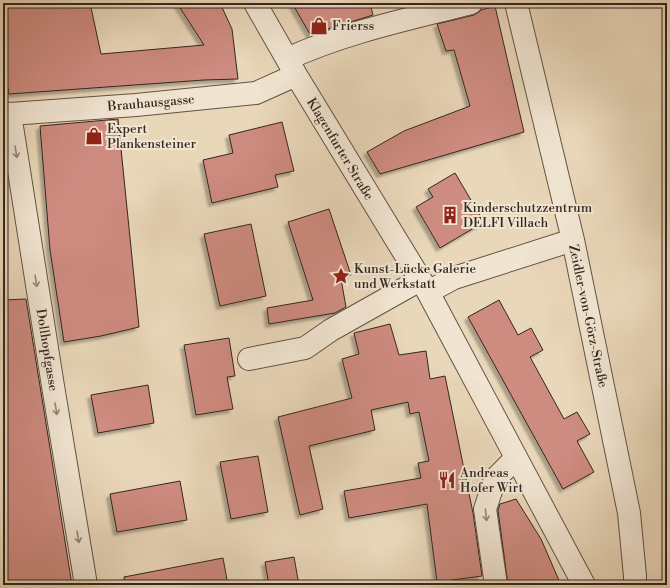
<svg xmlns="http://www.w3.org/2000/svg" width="670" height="588" viewBox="0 0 670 588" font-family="'Libre Bodoni',serif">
  <defs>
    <filter id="shadow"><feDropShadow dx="-3.5" dy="3.5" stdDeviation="1" flood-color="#0004"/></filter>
  </defs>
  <rect width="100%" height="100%" fill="#e9d7b9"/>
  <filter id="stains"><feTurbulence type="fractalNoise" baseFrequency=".005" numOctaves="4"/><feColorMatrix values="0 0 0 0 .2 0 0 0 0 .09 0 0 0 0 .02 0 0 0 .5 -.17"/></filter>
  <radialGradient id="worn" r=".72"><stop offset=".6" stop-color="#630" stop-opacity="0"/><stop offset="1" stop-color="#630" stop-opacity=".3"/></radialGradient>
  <path fill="#ce8b80" stroke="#33271f" filter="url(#shadow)" d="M3 3H90L101 54 204 45 177 3H220L232 29 238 79 204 80 9 94 3 64Z
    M292 3H335L336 5 347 3H370L373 15 328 29 311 36Z
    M495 6 524 132 380 174 367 152 404 131 470 106 454 50 446 51 437 24 474 15 479 12 481 10Z
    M118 119 139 327 101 336 64 342 50 250 40 126Z
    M282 122 294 171 275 175 278 187 212 203 203 160 233 153 229 135Z
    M455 173 484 222 440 248 416 207 433 197 428 189Z
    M329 209 351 275 341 279 346 307 335 313 269 324 267 308 313 300 288 222Z
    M251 224 266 296 220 306 204 234Z
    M26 299 72 585H3V300Z
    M499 300 518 335 531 328 543 350 530 357 564 419 577 412 590 434 577 441 594 472 563 489 468 317Z
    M390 324 399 355 426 351 430 379 445 376 473 513 482 576 437 582 427 504 349 518 344 491 421 478 418 463 429 461 419 412 410 414 408 402 371 410 375 430 309 446 323 509 300 515 278 417 352 398 342 359 359 354 354 333Z
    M229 338 235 376 227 377 233 409 196 415 184 345Z
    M148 385 154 423 98 433 91 395Z
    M258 456 268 512 231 519 220 462Z
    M180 481 187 520 117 532 110 494Z
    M516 499 541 539 561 585H508L498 510 500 504Z
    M294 557 299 585H269L265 562Z
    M223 558 228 585H125L124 577Z"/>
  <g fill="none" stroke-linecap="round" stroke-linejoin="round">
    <g stroke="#605346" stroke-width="24">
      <path id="minor" d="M255 3 287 59 296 75 428 292 584 585
        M516 3 573 240 629 513 635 576V585
        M287 59C346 32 409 19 471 3
        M3 113 10 114 136 105 256 93 296 75
        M10 114 53 386 86 585
        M428 292 454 278 573 240
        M249 359 305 348 331 330 420 280
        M496 585 485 509 495 479 516 458"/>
    </g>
    <use href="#minor" stroke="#f1e5d2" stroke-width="22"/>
  </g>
  <defs><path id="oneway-shaft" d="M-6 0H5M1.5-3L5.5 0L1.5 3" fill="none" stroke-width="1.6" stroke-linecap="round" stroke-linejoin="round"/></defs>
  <g stroke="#928678">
    <use href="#oneway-shaft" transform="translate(16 152) rotate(81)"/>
    <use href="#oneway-shaft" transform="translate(36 281) rotate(81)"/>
    <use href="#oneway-shaft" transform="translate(56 409) rotate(80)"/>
    <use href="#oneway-shaft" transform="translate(486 515) rotate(84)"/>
    <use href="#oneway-shaft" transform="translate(78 537) rotate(80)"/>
  </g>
  <defs>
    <g id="shop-bare" transform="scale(1.38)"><path d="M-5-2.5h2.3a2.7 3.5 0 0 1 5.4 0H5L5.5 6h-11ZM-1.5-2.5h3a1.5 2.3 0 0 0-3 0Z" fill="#8f2418" stroke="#f1e5d2" stroke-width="2.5" paint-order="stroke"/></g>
    <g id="building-bare" transform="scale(1.38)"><path d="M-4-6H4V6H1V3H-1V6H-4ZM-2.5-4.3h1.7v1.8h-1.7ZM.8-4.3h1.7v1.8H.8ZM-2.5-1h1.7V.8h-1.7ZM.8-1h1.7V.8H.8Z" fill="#8f2418" stroke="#f1e5d2" stroke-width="2.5" paint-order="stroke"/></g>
    <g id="sight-bare" transform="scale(1.38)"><path d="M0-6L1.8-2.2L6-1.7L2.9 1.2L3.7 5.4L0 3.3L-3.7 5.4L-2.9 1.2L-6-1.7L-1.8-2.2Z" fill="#8f2418" stroke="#f1e5d2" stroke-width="2.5" paint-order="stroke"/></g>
    <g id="restaurant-bare" transform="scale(1.38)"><path d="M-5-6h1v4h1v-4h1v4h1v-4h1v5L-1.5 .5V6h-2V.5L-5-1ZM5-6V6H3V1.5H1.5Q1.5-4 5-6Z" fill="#8f2418" stroke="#f1e5d2" stroke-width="2.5" paint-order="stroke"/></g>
  </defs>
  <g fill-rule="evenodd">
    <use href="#shop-bare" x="319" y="26"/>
    <use href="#shop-bare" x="94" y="136"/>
    <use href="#building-bare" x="450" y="215"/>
    <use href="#sight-bare" x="341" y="276"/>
    <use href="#restaurant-bare" x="447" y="480"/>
  </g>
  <g text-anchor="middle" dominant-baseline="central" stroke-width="4" stroke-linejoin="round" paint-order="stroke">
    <g font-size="13" fill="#33271f" stroke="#f1e5d2" text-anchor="start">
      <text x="332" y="26">Frierss</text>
      <text x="107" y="129">Expert<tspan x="107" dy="15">Plankensteiner</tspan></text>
      <text x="463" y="208">Kinderschutzzentrum<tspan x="463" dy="15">DELFI Villach</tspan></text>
      <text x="354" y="269">Kunst-Lücke Galerie<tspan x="354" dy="15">und Werkstatt</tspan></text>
      <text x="460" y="473">Andreas<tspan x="460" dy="15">Hofer Wirt</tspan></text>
    </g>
    <g font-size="13" fill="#33271f" stroke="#f1e5d2">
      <text transform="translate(151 103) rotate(-5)">Brauhausgasse</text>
      <text transform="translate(340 149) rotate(59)">Klagenfurter Straße</text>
      <text transform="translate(588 316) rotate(78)">Zeidler-von-Görz-Straße</text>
      <text transform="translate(47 350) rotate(81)">Dollhopfgasse</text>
    </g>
  </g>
  <rect width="670" height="588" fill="none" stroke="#e9d7b9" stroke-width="16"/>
  <rect x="4" y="4" width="662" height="580" fill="none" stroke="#33271f" stroke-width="2"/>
  <rect x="8" y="8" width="654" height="572" fill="none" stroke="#33271f"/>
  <rect width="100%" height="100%" filter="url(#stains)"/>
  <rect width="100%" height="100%" fill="url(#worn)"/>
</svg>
